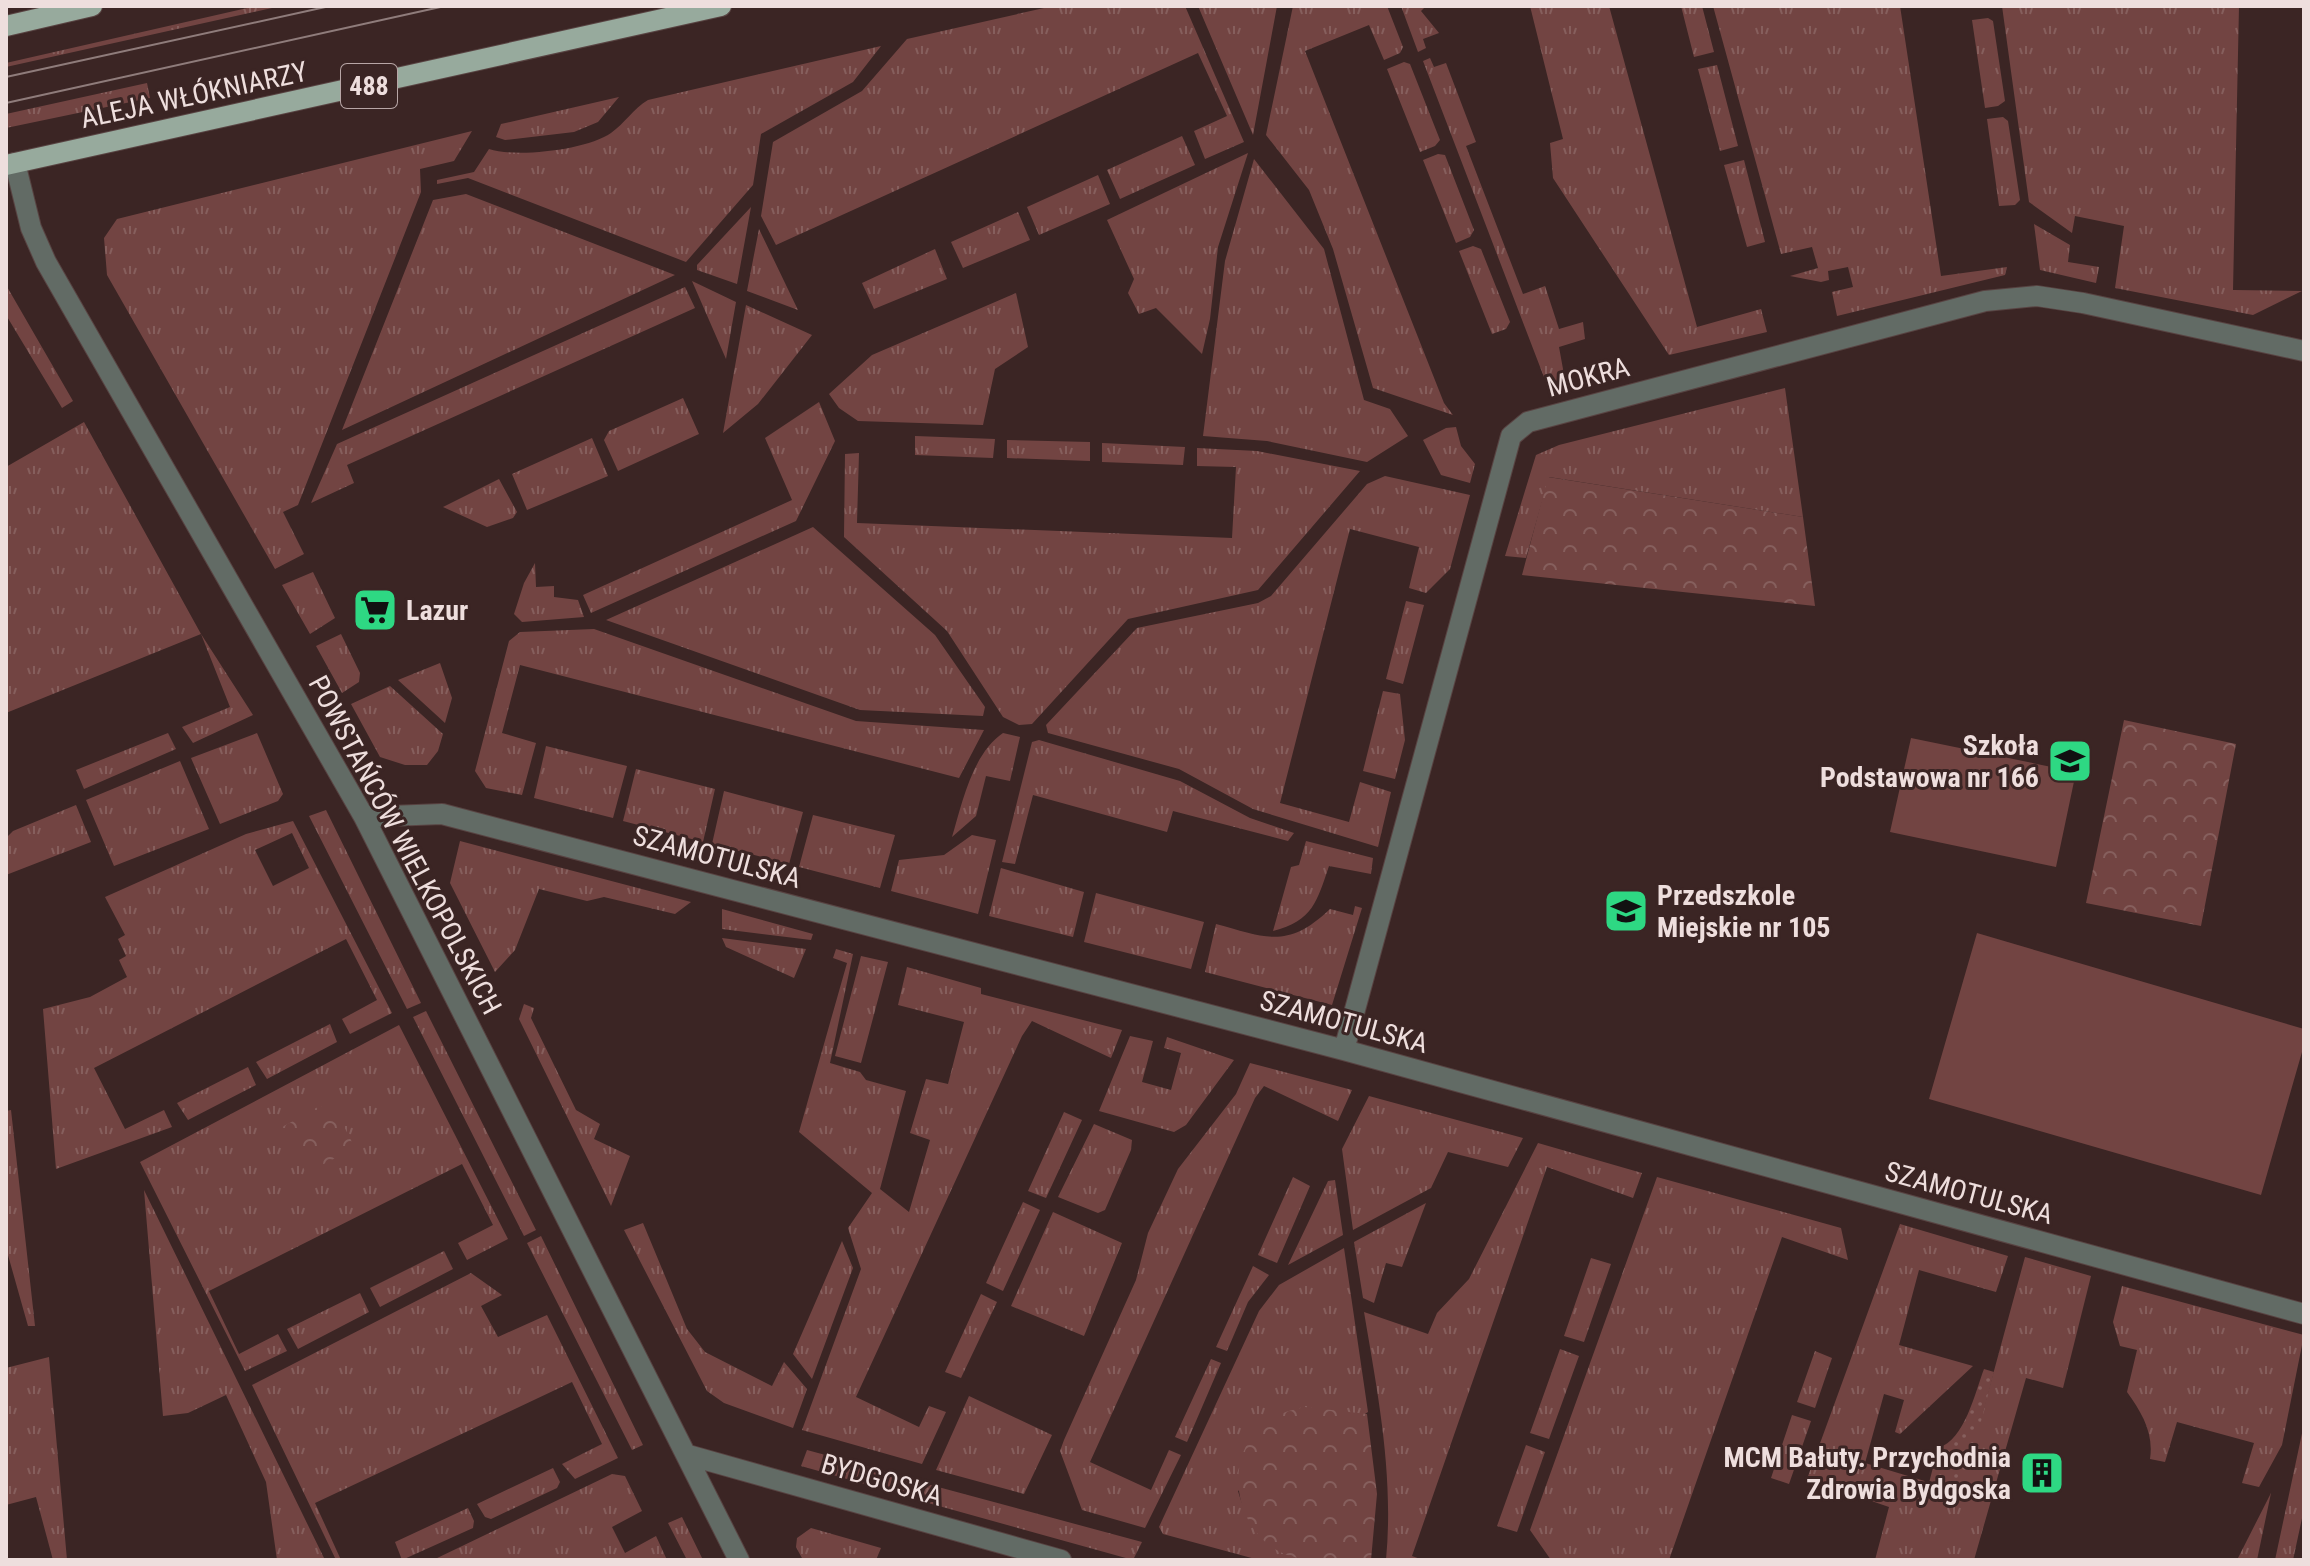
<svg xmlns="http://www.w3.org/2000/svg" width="2310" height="1566" viewBox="0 0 2310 1566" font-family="'Roboto Condensed',sans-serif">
  <defs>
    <pattern id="grass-tufts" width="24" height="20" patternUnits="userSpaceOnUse" patternTransform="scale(2)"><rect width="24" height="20" fill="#724442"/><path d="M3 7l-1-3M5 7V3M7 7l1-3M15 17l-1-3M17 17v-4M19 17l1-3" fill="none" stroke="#865f5d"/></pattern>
    <pattern id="park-crowns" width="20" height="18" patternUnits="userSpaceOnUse" patternTransform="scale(2)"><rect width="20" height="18" fill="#724442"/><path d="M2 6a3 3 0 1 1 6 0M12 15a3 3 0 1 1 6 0" fill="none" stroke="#865f5d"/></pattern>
    <pattern id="garden-dots" width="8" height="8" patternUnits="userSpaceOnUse" patternTransform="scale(2)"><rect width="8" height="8" fill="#724442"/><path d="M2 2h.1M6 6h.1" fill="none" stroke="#865f5d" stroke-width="1.8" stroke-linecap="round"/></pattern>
  </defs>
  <rect width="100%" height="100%" fill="#3b2524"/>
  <path fill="url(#grass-tufts)" fill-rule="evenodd" d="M256 6H281L6 67V63Z
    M1053 6H1185L1244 142 1205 159 1194 131 1227 116 1198 53 776 245 761 216 773 142 862 91 907 39Z
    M1198 6H1277L1253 135Z
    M1293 6H1387L1403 47 1400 53 1384 60 1369 25 1305 51 1444 403 1453 415 1373 388 1333 249 1309 190 1266 135Z
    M1401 6H1426L1421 11 1439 33 1423 39 1426 48 1418 52Z
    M1530 6H1609L1697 327 1761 309 1767 332 1669 355 1553 178 1550 143 1563 139Z
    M1681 6H1702L1714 52 1694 57Z
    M1713 6H1900L1941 276 2007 267 2005 275 1837 316 1832 292 1853 287 1848 267 1828 271 1829 280 1821 282 1790 276 1818 268 1812 247 1781 254Z
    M2002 6H2239L2233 290 2302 291 2253 315 2115 288 2124 226 2075 216 2072 233 2029 202Z
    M1988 18 1993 21 2005 101 1998 106 1985 108 1972 20Z
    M881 46 853 82 761 134 753 185 686 262 468 178 437 184V180L474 172 489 149C516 158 587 150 611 133 625 123 633 109 648 100Z
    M1430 58 1434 67 1446 63 1476 142 1466 146 1523 294 1545 286 1559 329 1583 322 1585 339 1559 347 1565 380 1547 385 1423 61Z
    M1404 62 1410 64 1440 140 1435 146 1420 152 1387 69Z
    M1717 65 1738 146 1720 151 1698 69Z
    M147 83 150 98 6 128V114Z
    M619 97 598 122 574 132 505 140 496 137 501 124Z
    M2003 117 2008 121 2020 200 2015 205 1999 206 1987 119Z
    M472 131 454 161 420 169 421 192 298 505 283 512 304 554 275 569 107 275 104 238 117 219Z
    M1182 136 1195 165 1120 199 1107 170Z
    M1248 153 1218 247 1210 319 1202 354 1156 308 1139 314 1128 293 1134 279 1107 220Z
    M1438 154 1445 155 1474 230 1470 237 1456 243 1423 160Z
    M1254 159 1324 249 1364 400 1390 409 1408 436 1367 462 1267 441 1203 436 1225 261Z
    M1744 160 1765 242 1747 247 1724 165Z
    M1098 175 1110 204 1039 235 1027 207Z
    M466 194 675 275 342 430 433 200Z
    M751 207 737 284 697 270V265Z
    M1018 212 1030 240 963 268 951 242Z
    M2034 224 2070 245 2068 262 2099 267 2096 283 2040 270Z
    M759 229 798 310 747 291Z
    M1473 246 1481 249 1510 322 1506 329 1492 334 1459 251Z
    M935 249 947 279 874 309 862 283Z
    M692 281 736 302 726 359Z
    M6 285 73 401 62 408 6 315Z
    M685 287 695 308 347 465 354 483 311 503 337 444Z
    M1016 293 1028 347 995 369 983 425 858 421 839 408 829 394 872 355Z
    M746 305 812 335 758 404 723 433Z
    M1785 388 1803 517 1549 477 1526 558 1505 556 1536 455 1559 445Z
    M683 398 699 434 618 471 604 440 609 431Z
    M819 402 835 441 796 521 591 613 583 595 792 500 765 438Z
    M84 422 201 634 253 715 193 743 182 727 230 707 201 634 6 713V467Z
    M1456 427 1461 446 1475 464 1470 483 1441 475 1423 440 1446 428Z
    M915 436 995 439 993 458 915 455Z
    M592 438 608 476 527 510 512 474Z
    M1007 440 1090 442V461L1007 458Z
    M1102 443 1185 447 1183 465 1102 462Z
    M1197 448 1257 451 1360 471 1258 590 1128 619 1032 724 1019 725 1003 717 947 631 844 537 845 454 859 453 857 523 1232 538 1236 467 1197 466Z
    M1385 476 1470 495 1450 569 1426 593 1409 588 1419 547 1350 529 1280 803 1349 822 1360 782 1391 792 1378 847 1253 809 1179 769 1048 733 1046 725 1137 628 1258 603 1271 596 1367 484Z
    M499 479 517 512 513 518 487 527 443 507Z
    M813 527 935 635 985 707 983 716 860 710 606 620Z
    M535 563 536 587 554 586V597L578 600 584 617 522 622 514 614 524 583Z
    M313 572 335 618 310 634 282 585Z
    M1406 601 1424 605 1403 684 1386 679Z
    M594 629 856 721 984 730 959 778 520 665 502 733 536 743 522 795 486 788 475 771 509 641 520 632Z
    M341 634 360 673 359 682 342 693 316 646Z
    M440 663 452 698 445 723 398 680Z
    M390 686 443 734 438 751 427 765H405L380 757 351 704Z
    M1383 691 1400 694 1405 740 1395 779 1363 771Z
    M168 733 176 749 84 789 76 770Z
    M257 733 283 794 278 801 220 824 191 758Z
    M1003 733 1020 737 1010 781 986 776 976 816 952 837C962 804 972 754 1003 733Z
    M1039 740 1180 781 1250 818 1294 833 1288 841 1173 811 1167 832 1033 795 1015 864 1002 862 1032 742Z
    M546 746 627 766 613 818 534 798Z
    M180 761 209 829 114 866 86 800Z
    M636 769 715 789 703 842 623 821Z
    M724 791 803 812 789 864 712 844Z
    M76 805 91 842 6 875V838L13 831Z
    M326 810 421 1003 407 1009 309 816Z
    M813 815 895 835 880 888 799 867Z
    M293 821 392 1013 350 1034 342 1019 377 1000 346 939 94 1068 125 1129 164 1110 172 1127 56 1169 43 1009 90 997 127 977 119 960 126 956 118 939 125 935 105 897 246 834ZM292 833 309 868 273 886 255 850Z
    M972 835 996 840 978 914 891 891 899 860 944 855Z
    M460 841 691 902 675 914 604 897 587 901 539 889 515 950 495 972 450 883Z
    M1306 841 1373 858 1371 874 1329 866C1317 901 1313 921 1273 931L1291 867 1299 865Z
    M1001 868 1084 892 1073 937 989 916Z
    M1096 893 1204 922 1191 969 1084 942Z
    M1355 906 1362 908 1332 1005 1205 972 1216 924C1267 938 1288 949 1330 909L1353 915Z
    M722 909 813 934 811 940 722 929Z
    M722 938 806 949 794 978 726 947Z
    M836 949 853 954 830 1063 860 1072 866 1080 906 1091 880 1189 909 1212 930 1140 910 1133 926 1079 948 1084 964 1022 898 1005 907 967 981 988V994L1122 1030 1111 1058 1032 1021 1022 1036 856 1397 919 1427 929 1406 946 1412 922 1464 802 1430 861 1269 848 1228 872 1193 799 1132 847 963 833 958Z
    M861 956 888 962 861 1063 835 1056Z
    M524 1004 534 1008 531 1018 576 1110 600 1124 594 1139 630 1156 611 1206 519 1019Z
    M426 1011 536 1230 524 1236 413 1017Z
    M330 1024 337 1042 267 1079 256 1062Z
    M399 1025 508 1239 467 1260 458 1243 493 1225 462 1164 209 1291 239 1354 278 1334 287 1351 245 1371 140 1162Z
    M1130 1036 1153 1041 1142 1082 1171 1090 1181 1053 1164 1048 1167 1037 1234 1060 1186 1125 1174 1132 1099 1111Z
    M1250 1063 1352 1090 1338 1121 1264 1086 1255 1098 1090 1462 1151 1490 1169 1450 1181 1455 1145 1528 1082 1510 1060 1451 1064 1440 1136 1280 1148 1233 1178 1169 1236 1094Z
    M248 1067 256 1085 188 1120 177 1103Z
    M1369 1096 1523 1138 1508 1167 1448 1152 1431 1188 1353 1230 1342 1149Z
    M11 1110 35 1326H28L6 1248V1111Z
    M1064 1112 1082 1120 1046 1198 1028 1191Z
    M1094 1124 1132 1140 1131 1150 1105 1210 1098 1213 1058 1197Z
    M1538 1143 1642 1173 1633 1198 1547 1167 1412 1556 1423 1560H1386C1394 1475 1378 1395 1364 1312L1428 1334 1437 1313 1469 1279Z
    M1293 1177 1310 1186 1277 1263 1258 1255Z
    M1657 1177 1841 1228 1848 1260 1782 1237 1669 1560H1551L1530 1530Z
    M1335 1180 1343 1235 1288 1265 1328 1181Z
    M144 1190 325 1560H277L266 1482 226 1395 188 1413 163 1416Z
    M1023 1202 1040 1210 1003 1291 986 1283Z
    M1426 1203 1402 1267 1386 1263 1374 1303 1363 1298 1354 1242Z
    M1053 1212 1122 1243 1084 1336 1011 1306Z
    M643 1223 687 1329 705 1352 772 1386 784 1362 807 1389 793 1428 724 1403 707 1391 624 1230Z
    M1900 1224 2008 1256 1996 1292 1919 1270 1899 1345 1973 1366 1900 1434 1895 1432 1904 1400 1884 1394 1865 1463 1961 1492 2025 1257 2091 1276 2063 1388 2026 1378 1974 1560H1875L1889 1507 1807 1479Z
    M541 1236 643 1445 632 1450 527 1243Z
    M842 1241 853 1268 812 1379 793 1354Z
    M1344 1248 1368 1412 1238 1491C1249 1529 1267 1547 1305 1560H1259L1163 1534 1159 1527 1259 1311 1279 1285Z
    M444 1251 453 1269 380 1307 370 1288Z
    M1591 1258 1611 1264 1584 1342 1564 1336Z
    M1253 1266 1269 1275 1248 1302 1227 1351 1216 1347Z
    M471 1273 502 1295 481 1306 498 1337 547 1315 618 1458 575 1479 562 1464 602 1444 572 1382 315 1503 341 1560H336L252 1385Z
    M2122 1286 2304 1335 2282 1445 2259 1487 2242 1483 2254 1443 2177 1422 2165 1462 2150 1459C2154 1433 2142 1413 2127 1392L2137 1350 2120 1346 2113 1322Z
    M360 1293 369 1312 298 1349 287 1329Z
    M981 1294 997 1302 961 1378 945 1372Z
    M1560 1349 1579 1356 1549 1439 1530 1433Z
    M1815 1351 1832 1358 1815 1408 1797 1402Z
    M49 1357 67 1560H53L36 1497 6 1505V1368Z
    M1211 1359 1221 1363 1187 1442 1175 1437Z
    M969 1396 1052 1435 1024 1494 936 1470Z
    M1792 1415 1811 1421 1789 1484 1771 1478Z
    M2304 1424V1509L2293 1560H2275Z
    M1526 1445 1545 1452 1517 1532 1497 1526Z
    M807 1450 917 1480 911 1497 801 1466Z
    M553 1468 560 1482 557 1488 491 1519 485 1517 477 1504Z
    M612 1474 625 1476 642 1511 612 1527 625 1553 656 1536 667 1560H433Z
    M927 1484 1142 1542 1133 1560 921 1501Z
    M2271 1493 2257 1560H2237Z
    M468 1508 474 1521 473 1528 402 1560 395 1542Z
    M682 1517 703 1560H687L668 1523Z
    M811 1528 881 1548 876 1560H803L796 1547 797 1538Z"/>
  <path fill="url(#park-crowns)" d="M1548 477 1803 517 1815 606 1522 575Z
    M2124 720 2236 744 2201 926 2086 903Z
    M331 1101 355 1148 306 1173 282 1127Z
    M1305 1407 1367 1414 1377 1494 1371 1560C1341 1560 1307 1565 1280 1552 1235 1529 1223 1461 1261 1426 1273 1415 1290 1410 1305 1407Z"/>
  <path fill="url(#garden-dots)" d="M1984 1369 1994 1372 1962 1493 1929 1483 1938 1448C1965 1440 1975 1392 1984 1369Z"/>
  <path fill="#724442" d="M1911 738 2076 772 2056 867 1890 832Z
    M1977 933 2304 1029V1045L2261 1195 1929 1099Z"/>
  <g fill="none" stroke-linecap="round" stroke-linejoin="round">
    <g stroke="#584342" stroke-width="22">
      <path id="minor" d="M15 163 31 228 46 262 364 817 739 1560
        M364 817 442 814 1344 1050 2304 1314
        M1344 1050 1511 436 1528 422 1985 301 2037 296 2083 303 2304 351
        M688 1455 1061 1560"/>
    </g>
    <g stroke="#584342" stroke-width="22">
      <path id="primary" d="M6 26 92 6
        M6 165 721 6"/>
    </g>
    <use href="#minor" stroke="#626b65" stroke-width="20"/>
    <use href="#primary" stroke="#97aa9d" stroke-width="20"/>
    <path stroke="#8f7c7b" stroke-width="2" d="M6 77 330 6
      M6 103 445 6"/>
  </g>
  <defs>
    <g id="supermarket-square" transform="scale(2.3)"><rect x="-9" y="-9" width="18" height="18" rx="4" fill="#2ed883" stroke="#3b2524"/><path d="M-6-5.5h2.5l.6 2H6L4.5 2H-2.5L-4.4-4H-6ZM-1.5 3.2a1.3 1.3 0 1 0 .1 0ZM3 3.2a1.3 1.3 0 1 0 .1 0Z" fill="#111"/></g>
    <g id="school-square" transform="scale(2.3)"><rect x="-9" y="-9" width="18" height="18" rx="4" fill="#2ed883" stroke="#3b2524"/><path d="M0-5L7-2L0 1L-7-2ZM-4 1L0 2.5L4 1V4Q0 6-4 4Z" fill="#111"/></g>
    <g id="building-square" transform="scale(2.3)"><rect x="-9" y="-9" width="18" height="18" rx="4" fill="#2ed883" stroke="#3b2524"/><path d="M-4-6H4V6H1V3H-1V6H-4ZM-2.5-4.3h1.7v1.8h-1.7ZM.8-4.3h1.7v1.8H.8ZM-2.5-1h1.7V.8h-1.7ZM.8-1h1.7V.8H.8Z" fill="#111"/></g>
  </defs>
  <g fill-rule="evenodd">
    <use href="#supermarket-square" x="375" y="610"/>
    <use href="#school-square" x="2070" y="761"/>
    <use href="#school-square" x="1626" y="911"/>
    <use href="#building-square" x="2042" y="1473"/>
  </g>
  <g text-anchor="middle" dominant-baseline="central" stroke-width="6" stroke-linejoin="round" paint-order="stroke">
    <rect fill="#3b2524" stroke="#b8a6a6" stroke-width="2" x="341" y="64" width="56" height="44" rx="6"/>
    <g font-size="26" font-weight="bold" fill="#eededd">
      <text x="369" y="86">488</text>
    </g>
    <g font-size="28" fill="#eededd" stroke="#3b2524">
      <text transform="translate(194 95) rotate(-12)">ALEJA WŁÓKNIARZY</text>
      <text transform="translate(1588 377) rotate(-15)">MOKRA</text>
      <text transform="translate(405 845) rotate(62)">POWSTAŃCÓW WIELKOPOLSKICH</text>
      <text transform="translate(717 857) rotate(15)">SZAMOTULSKA</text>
      <text transform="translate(1344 1022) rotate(15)">SZAMOTULSKA</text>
      <text transform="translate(1969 1193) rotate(15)">SZAMOTULSKA</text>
      <text transform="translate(882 1480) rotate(16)">BYDGOSKA</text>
    </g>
    <g font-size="28" font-weight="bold" fill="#eededd" stroke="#3b2524" text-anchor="start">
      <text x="406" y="610">Lazur</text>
      <text x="2039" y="745" text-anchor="end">Szkoła<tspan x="2039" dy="32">Podstawowa nr 166</tspan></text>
      <text x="1657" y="895">Przedszkole<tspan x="1657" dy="32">Miejskie nr 105</tspan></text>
      <text x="2011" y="1457" text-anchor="end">MCM Bałuty. Przychodnia<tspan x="2011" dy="32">Zdrowia Bydgoska</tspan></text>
    </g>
  </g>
  <rect width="2310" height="1566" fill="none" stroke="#eededd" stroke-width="16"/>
</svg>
